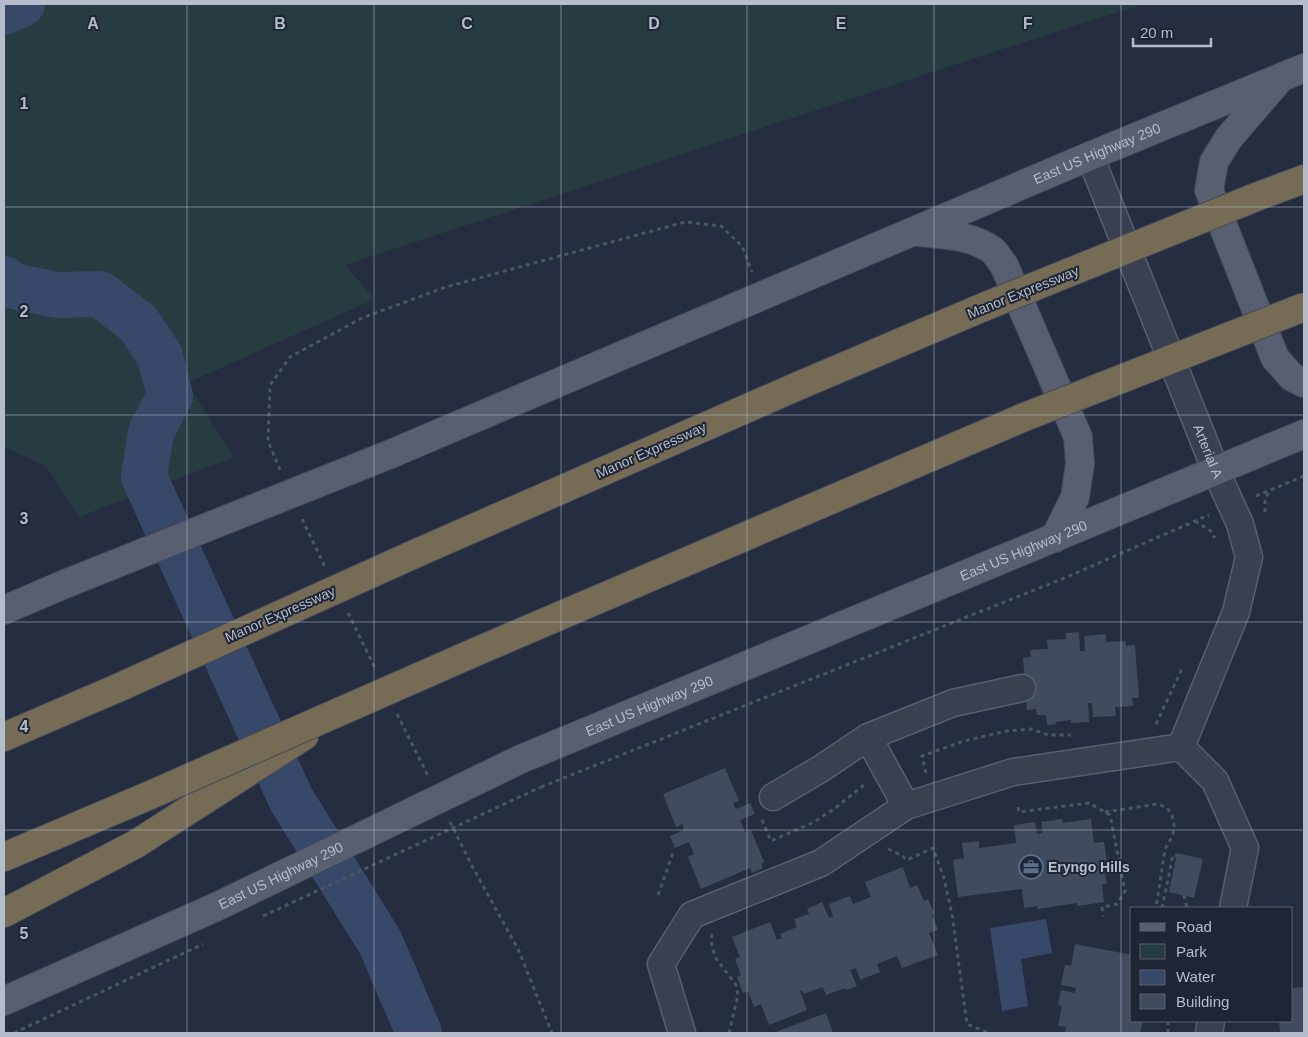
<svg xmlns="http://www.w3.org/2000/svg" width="1308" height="1037" viewBox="0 0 1308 1037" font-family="Arial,sans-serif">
  <rect width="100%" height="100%" fill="#252e40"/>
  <path fill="#273c41" d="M4 4H1145L1067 28 345 265 375 299 187 383 234 457 79 517 46 466 4 447Z"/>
  <path fill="#384868" d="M1046 919 1052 953 1021 959 1028 1006 1002 1011 990 928Z"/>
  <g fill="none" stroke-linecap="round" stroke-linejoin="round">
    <path stroke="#384868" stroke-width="46" d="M4 12 22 4
      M4 279 8 285 57 295 100 294 138 323 160 356 170 396 151 432 144 477 291 799 380 942 419 1033"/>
  </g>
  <path fill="#414b60" d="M1079 632 1080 651H1085L1084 636 1106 634V642L1125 641 1126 646 1135 645 1139 698H1132L1133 706 1115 707 1116 716 1093 717 1092 703H1088L1089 722 1071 723V720L1056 722V724L1047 725 1046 715H1037L1036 709 1027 710 1023 658 1031 657 1030 650 1048 649 1047 640 1066 639V633Z
    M725 768 739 801 733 803 736 809 750 803 755 814 740 820 745 832 751 830 764 862 761 864 763 868 752 873 750 868 701 889 688 857 694 854 689 842 675 848 670 836 684 830 682 824 676 827 663 794Z
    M1062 819 1063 823 1091 819 1094 843 1104 842 1109 874H1105L1107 884H1102L1104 902 1077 906V903L1038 909 1037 906 1024 908 1022 889 958 897 953 860 964 858 962 843 979 841V848L1016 843 1014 825 1035 822 1037 834 1043 833 1041 822Z
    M1177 853 1203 859 1194 898 1169 892Z
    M903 867 910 888 917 885 924 901 928 899 934 913 932 915 938 930 929 933 938 955 902 968 897 956 877 964 880 972 860 980 856 968 850 970 857 986 846 990 845 988 826 995 823 987 804 994 802 990 800 991 807 1010 769 1025 761 1004 754 1007 748 991 743 993 737 977 741 975 735 959 740 957 732 937 770 922 777 940 782 938 780 934 797 927 794 919 809 914 807 909 822 902 829 918 833 916 829 904 850 896 853 904 871 897 865 882Z
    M1075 944 1132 955V1021H1143L1140 1033H1065L1066 1027 1058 1026 1062 1006 1058 1005 1061 990 1075 993 1076 988 1061 985 1065 965 1071 966Z
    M1304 987V1033H1280L1279 1021H1292V988Z
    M826 1013 833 1033H773Z"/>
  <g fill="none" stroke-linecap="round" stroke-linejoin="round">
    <g stroke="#575e6e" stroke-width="29">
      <g id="minor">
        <path id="s1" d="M1090 156 1216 471 1240 524 1249 557 1236 612 1181 747"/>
        <path d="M868 737 906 806"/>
        <path d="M1181 747 1215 781 1245 848 1233 908"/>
        <path d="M773 797 822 768 868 737 953 703 1022 688"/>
        <path d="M682 1033 661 964 692 915 821 863 906 806 1013 772 1181 747"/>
        <path d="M1209 1033 1211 1021"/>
      </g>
    </g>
    <g stroke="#424959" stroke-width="30">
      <g id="major">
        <path d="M1277 82 1228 139 1214 162 1209 190 1275 358 1292 377 1304 383"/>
        <path d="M917 232C942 234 971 235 992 250 997 254 1000 261 1004 265L1078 437 1080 464 1075 497 1055 538"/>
        <path id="s2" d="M393 453 1090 156 1304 68"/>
        <path d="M4 610 65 584"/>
        <path id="s3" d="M521 759 1304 434"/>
        <path d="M4 1001 216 907"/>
      </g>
    </g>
    <g stroke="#444b5b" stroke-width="30">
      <path id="highway" d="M1256 197 1304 179
        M419 552 798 386 986 306
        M480 650 1022 418
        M4 737 120 687
        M4 857 148 796
        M4 913 136 844 304 736"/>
    </g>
    <path stroke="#45595e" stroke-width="3" stroke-dasharray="4 4" stroke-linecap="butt" d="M280 470 268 441 270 385 290 357 362 318 446 287 685 222 721 226 742 246 752 272
      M1256 496 1304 476
      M1265 512V500L1269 491
      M302 519 325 567
      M1195 521 1211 531 1215 538
      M348 613 375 668
      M397 714 428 776
      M1156 724 1182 669
      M926 773 922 756 964 741 1007 731 1032 729 1048 735H1071
      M541 787 1062 579 1209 515
      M1018 807 1019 812 1089 803 1110 815 1125 891 1117 904 1102 907 1103 916
      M1105 812 1158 804 1167 808 1172 815 1174 825 1173 835 1165 849 1156 908
      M762 820 771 841 812 823 834 809 865 784
      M450 822 471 864 518 949 552 1033
      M888 849 901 855 907 860 933 848 944 878 952 914 967 1024 989 1033
      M658 895 673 853
      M1184 895 1187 908
      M1162 908 1173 855 1177 856
      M712 934 711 941 715 957 736 985 738 995 729 1033
      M14 1033 203 944
      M1168 1033V1021"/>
    <use href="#minor" stroke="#394050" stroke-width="26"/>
    <use href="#major" stroke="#575f70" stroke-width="28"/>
    <use href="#highway" stroke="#766c56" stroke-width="28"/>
    <g stroke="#424959" stroke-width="30" stroke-linecap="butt">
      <g id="major-bridge">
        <path d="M65 584 393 453"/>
        <path id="s4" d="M216 907 521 759"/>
      </g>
    </g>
    <g stroke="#444b5b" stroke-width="30" stroke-linecap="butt">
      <path id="highway-bridge" d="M986 306 1256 197
        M1022 418 1304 307
        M120 687 419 552
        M148 796 480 650"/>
    </g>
    <path stroke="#45595e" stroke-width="3" stroke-dasharray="4 4" stroke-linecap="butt" d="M263 916 541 787"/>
    <use href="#major-bridge" stroke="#575f70" stroke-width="28"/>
    <use href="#highway-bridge" stroke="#766c56" stroke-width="28"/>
  </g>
  <path fill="none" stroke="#b5bccb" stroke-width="1" stroke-opacity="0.55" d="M187 4V1033M374 4V1033M561 4V1033M747 4V1033M934 4V1033M1121 4V1033M4 207H1304M4 415H1304M4 622H1304M4 830H1304"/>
  <defs>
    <g id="office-ring" transform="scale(1.25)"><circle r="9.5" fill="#1e2535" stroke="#5c6f8a" stroke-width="1.5"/><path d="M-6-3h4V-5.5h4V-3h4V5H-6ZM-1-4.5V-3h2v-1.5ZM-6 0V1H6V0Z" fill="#5c6f8a"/></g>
  </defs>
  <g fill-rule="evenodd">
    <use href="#office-ring" x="1031" y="867"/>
  </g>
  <g text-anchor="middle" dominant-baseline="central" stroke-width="4" stroke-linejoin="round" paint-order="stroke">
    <g font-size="14" fill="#b5bccb" stroke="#1e2535">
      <text stroke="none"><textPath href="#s2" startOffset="765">East US Highway 290</textPath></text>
      <text transform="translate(1023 292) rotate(-22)">Manor Expressway</text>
      <text transform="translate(651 450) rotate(-24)">Manor Expressway</text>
      <text stroke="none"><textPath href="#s1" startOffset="318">Arterial A</textPath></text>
      <text stroke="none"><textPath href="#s3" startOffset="544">East US Highway 290</textPath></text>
      <text transform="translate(280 614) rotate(-24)">Manor Expressway</text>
      <text stroke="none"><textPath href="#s3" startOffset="139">East US Highway 290</textPath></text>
      <text stroke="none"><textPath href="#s4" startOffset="72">East US Highway 290</textPath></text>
    </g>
    <g font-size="14" font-weight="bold" fill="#b5bccb" stroke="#1e2535" text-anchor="start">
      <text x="1048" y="867">Eryngo Hills</text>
    </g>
  </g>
  <g font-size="16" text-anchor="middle" font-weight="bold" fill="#b5bccb" stroke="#1e2535" stroke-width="4" stroke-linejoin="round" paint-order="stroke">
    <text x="93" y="29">A</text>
    <text x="280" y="29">B</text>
    <text x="467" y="29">C</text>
    <text x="654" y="29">D</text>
    <text x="841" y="29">E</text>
    <text x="1028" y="29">F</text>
    <text x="24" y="109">1</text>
    <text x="24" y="317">2</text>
    <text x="24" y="524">3</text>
    <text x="24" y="732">4</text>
    <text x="24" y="939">5</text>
  </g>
  <rect width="1308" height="1037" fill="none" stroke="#b5bccb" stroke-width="10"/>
  <rect x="1130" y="907" width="162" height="115" fill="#1e2535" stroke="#5a6171"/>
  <rect x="1140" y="923" width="25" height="8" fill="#575f70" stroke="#5a6171"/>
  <text x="1176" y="932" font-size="15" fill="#b5bccb">Road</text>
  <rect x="1140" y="944" width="25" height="15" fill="#273c41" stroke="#5a6171"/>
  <text x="1176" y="957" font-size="15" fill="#b5bccb">Park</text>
  <rect x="1140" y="970" width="25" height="15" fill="#384868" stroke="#5a6171"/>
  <text x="1176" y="982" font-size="15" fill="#b5bccb">Water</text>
  <rect x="1140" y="994" width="25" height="15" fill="#414b60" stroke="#5a6171"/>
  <text x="1176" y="1007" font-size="15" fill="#b5bccb">Building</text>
  <path d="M1133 38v8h78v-8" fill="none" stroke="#b5bccb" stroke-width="2.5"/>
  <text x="1140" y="38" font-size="15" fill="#b5bccb" stroke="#1e2535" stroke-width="4" paint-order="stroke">20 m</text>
</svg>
